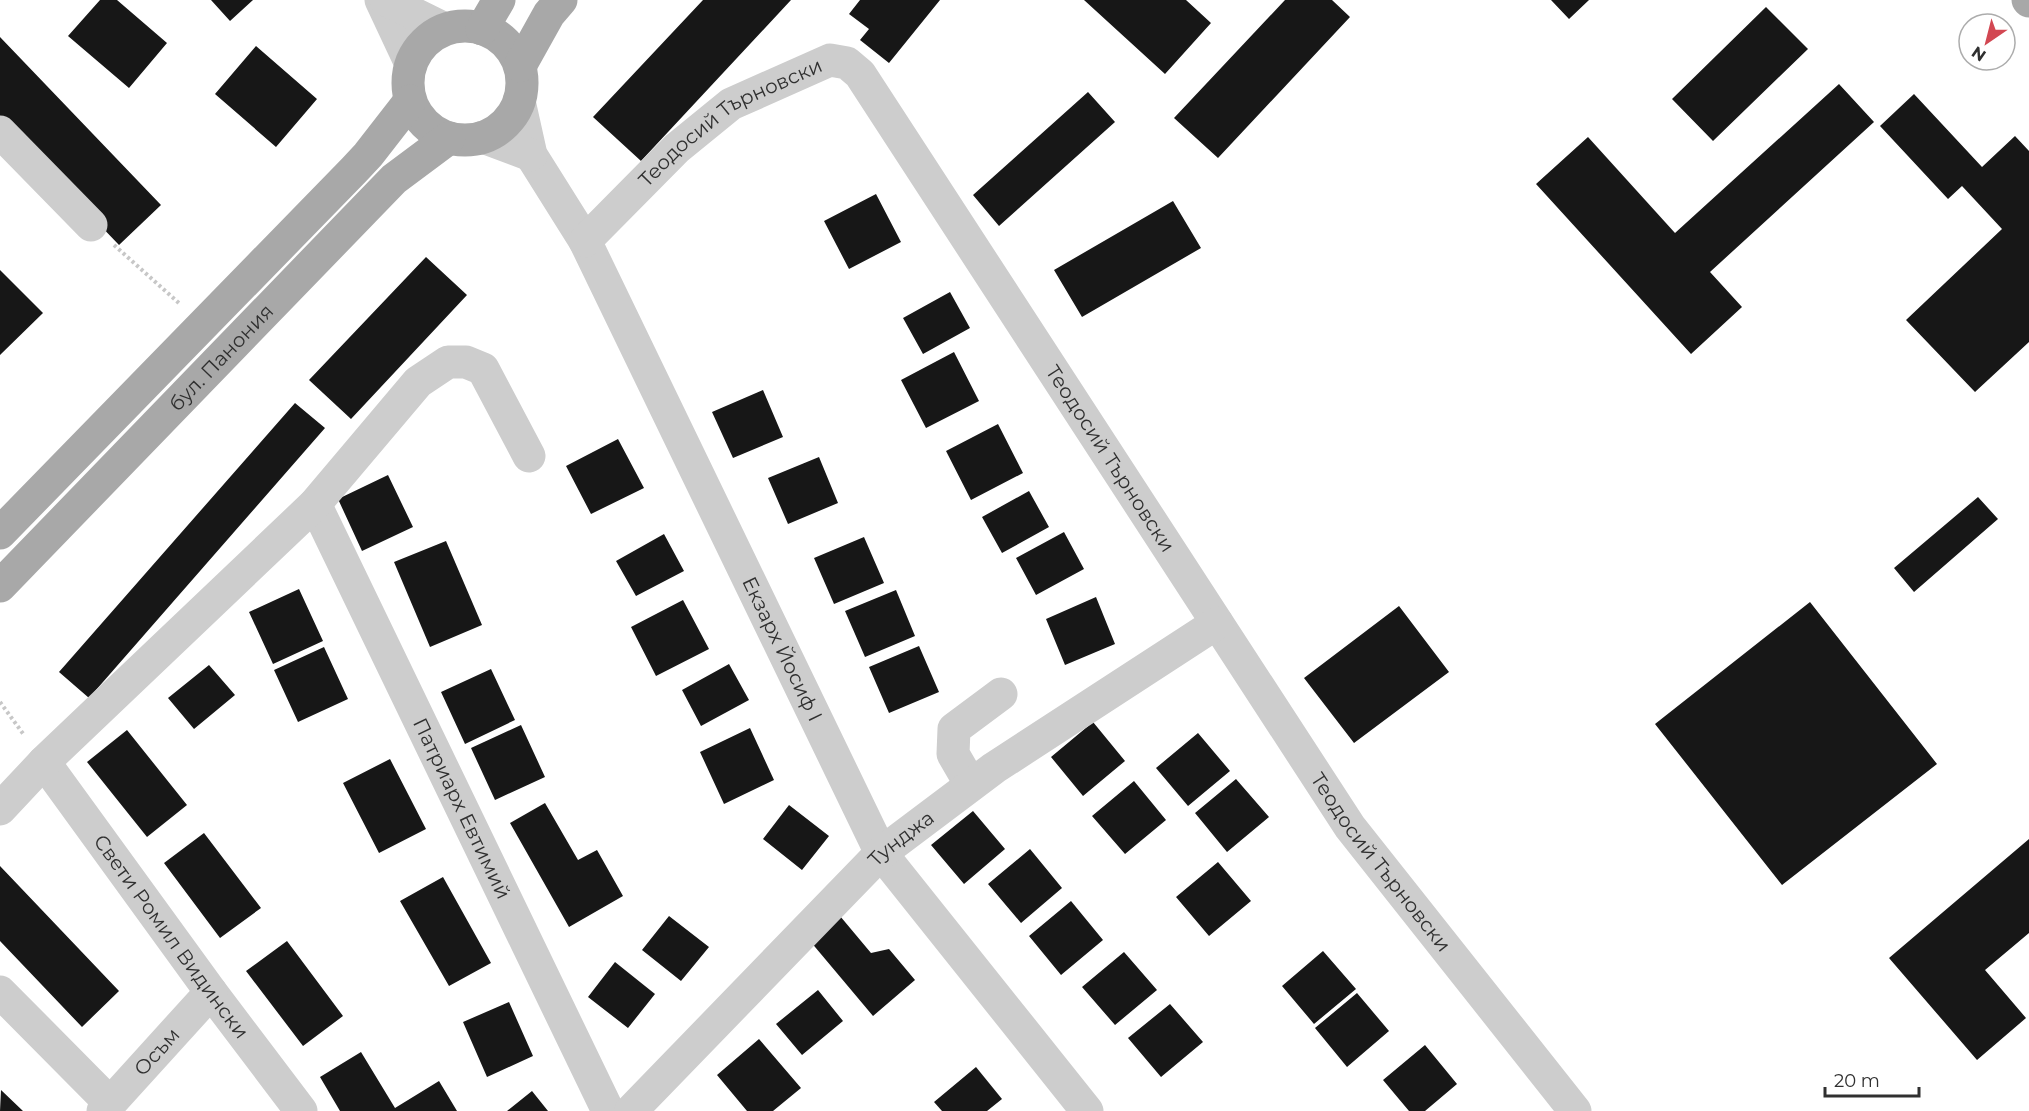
<svg xmlns="http://www.w3.org/2000/svg" width="2029" height="1111" viewBox="0 0 2029 1111" font-family="Montserrat,sans-serif">
  <rect width="100%" height="100%" fill="#fff"/>
  <path fill="#171717" d="M100 0H117L167 43 129 88 68 36Z
    M211 0H253L230 21Z
    M703 0H791L641 161 593 117Z
    M860 0H940L889 63 860 40 869 29 849 14Z
    M1084 0H1186L1211 23 1165 74Z
    M1285 0H1332L1350 17 1218 158 1174 118Z
    M1551 0H1589L1569 19Z
    M1766 7 1808 49 1713 141 1672 99Z
    M0 37 161 205 119 245 0 121Z
    M256 46 317 99 276 147 215 94Z
    M1839 84 1874 122 1710 272 1742 307 1691 354 1536 184 1588 137 1675 233Z
    M1088 92 1115 122 999 226 973 195Z
    M1914 94 1982 167 2015 136 2029 151V342L1975 392 1906 320 2002 229 1962 186 1948 199 1880 126Z
    M876 194 901 242 849 269 824 221Z
    M1173 201 1201 248 1082 317 1054 270Z
    M426 257 467 295 351 419 309 380Z
    M0 270 43 313 0 355Z
    M950 292 970 328 923 354 903 318Z
    M954 352 979 401 926 428 901 380Z
    M763 390 783 437 733 458 712 412Z
    M295 403 325 428 89 698 59 672Z
    M998 424 1023 473 971 500 946 451Z
    M618 439 644 488 591 514 566 466Z
    M819 457 838 503 788 524 768 478Z
    M388 475 413 527 362 551 338 499Z
    M1029 491 1049 527 1002 553 982 517Z
    M1978 497 1998 519 1914 592 1894 568Z
    M1064 532 1084 569 1036 595 1016 558Z
    M664 534 684 571 636 596 616 561Z
    M864 537 884 583 834 604 814 558Z
    M446 541 482 625 430 647 394 562Z
    M299 589 323 641 273 664 249 612Z
    M896 590 915 636 865 657 845 611Z
    M1096 597 1115 644 1065 665 1046 619Z
    M683 600 709 649 656 676 631 627Z
    M1810 602 1937 764 1782 885 1655 724Z
    M1399 606 1449 672 1354 743 1304 678Z
    M919 646 939 692 889 713 869 667Z
    M324 647 348 699 298 722 274 670Z
    M729 664 749 700 701 726 682 690Z
    M209 665 235 695 194 729 168 698Z
    M491 669 515 720 465 744 441 692Z
    M1093 722 1125 761 1083 796 1051 757Z
    M521 725 545 777 495 800 471 748Z
    M750 728 774 780 724 804 700 752Z
    M127 730 187 805 147 837 87 762Z
    M1198 733 1230 771 1188 806 1156 768Z
    M390 759 426 829 379 853 343 783Z
    M1236 779 1269 817 1227 852 1195 813Z
    M1134 781 1166 820 1125 854 1092 816Z
    M545 803 578 860 597 850 623 896 569 927 510 823Z
    M789 805 829 836 802 870 763 839Z
    M973 811 1005 849 964 884 931 845Z
    M204 833 261 908 220 938 164 863Z
    M2029 839V933L1985 970 2026 1018 1977 1060 1889 958Z
    M1030 849 1062 888 1021 923 988 884Z
    M1218 862 1251 901 1209 936 1176 897Z
    M0 866 119 991 82 1027 0 941Z
    M443 877 491 963 449 986 400 901Z
    M1071 901 1103 940 1061 975 1029 936Z
    M669 916 709 947 681 981 642 950Z
    M840 916 871 953 889 949 915 980 873 1016 810 941Z
    M287 941 343 1016 303 1046 246 971Z
    M1323 951 1356 989 1314 1024 1282 986Z
    M1124 952 1157 990 1115 1025 1082 987Z
    M615 962 655 994 628 1028 588 997Z
    M818 990 843 1021 802 1055 776 1024Z
    M1357 993 1389 1031 1347 1067 1315 1028Z
    M509 1002 533 1056 487 1077 463 1022Z
    M1170 1004 1203 1042 1161 1077 1128 1038Z
    M759 1039 801 1088 773 1111H747L717 1075Z
    M1425 1045 1457 1084 1425 1111H1409L1383 1080Z
    M361 1052 395 1108 439 1081 457 1111H340L320 1077Z
    M976 1067 1002 1099 987 1111H942L934 1102Z
    M1 1090 23 1111H0Z
    M532 1091 548 1111H507Z"/>
  <g fill="none" stroke-linecap="round" stroke-linejoin="round">
    <path stroke="#c7c7c7" stroke-width="4" stroke-dasharray="3 3" stroke-linecap="butt" d="M114 245 180 304
      M0 702 24 735"/>
    <g stroke="#cdcdcd" stroke-width="33">
      <path d="M381 0 411 64"/>
      <path d="M386 0 445 29"/>
      <path id="s1" d="M519 101 531 155 585 241 881 853 1087 1111"/>
      <path d="M0 132 91 225"/>
      <path d="M483 137 531 155"/>
      <path id="s2" d="M585 241 677 148 731 104 830 60 847 63 860 74 1350 827 1575 1111"/>
      <path id="s3" d="M315 504 608 1111"/>
      <path id="s4" d="M44 762 211 992 301 1111"/>
      <path d="M971 785 953 754 954 729 1001 694"/>
      <path d="M0 809 44 762 315 504 418 382 448 362H466L483 369 529 456"/>
      <path d="M0 992 110 1103"/>
      <path id="s5" d="M103 1111 211 992"/>
      <path id="s6" d="M631 1111 881 853 994 768 1217 623"/>
    </g>
    <g stroke="#a8a8a8" stroke-width="33">
      <path d="M2028 0 2029 1"/>
      <circle cx="465" cy="83" r="57"/>
      <path d="M482 29 499 0"/>
      <path d="M520 66 549 14 561 0"/>
      <path d="M0 533 354 170 368 155 410 101"/>
      <path id="s7" d="M0 586 394 179 449 138"/>
    </g>
  </g>
  <g text-anchor="middle" dominant-baseline="central" stroke-width="6" stroke-linejoin="round" paint-order="stroke">
    <g font-size="20" fill="#303030" stroke="#fff">
      <text stroke="none"><textPath href="#s2" startOffset="190">Теодосий Търновски</textPath></text>
      <text stroke="none"><textPath href="#s7" startOffset="318">бул. Панония</textPath></text>
      <text stroke="none"><textPath href="#s2" startOffset="802">Теодосий Търновски</textPath></text>
      <text stroke="none"><textPath href="#s1" startOffset="610">Екзарх Йосиф I</textPath></text>
      <text stroke="none"><textPath href="#s3" startOffset="338">Патриарх Евтимий</textPath></text>
      <text stroke="none"><textPath href="#s6" startOffset="384">Тунджа</textPath></text>
      <text stroke="none"><textPath href="#s2" startOffset="1288">Теодосий Търновски</textPath></text>
      <text stroke="none"><textPath href="#s4" startOffset="216">Свети Ромил Видински</textPath></text>
      <text stroke="none"><textPath href="#s5" startOffset="80">Осъм</textPath></text>
    </g>
  </g>
  <g transform="translate(1987 42) rotate(215)"><circle r="28" fill="#ffffff" stroke="#acacac" stroke-width="1.5"/>
  <path d="M0-4.5L10 22L0 15L-10 22Z" fill="#d24752"/>
  <text y="-9" font-size="16" font-weight="bold" text-anchor="middle" fill="#303030">N</text>
  </g>
  <path d="M1825 1087v9h94v-9" fill="none" stroke="#303030" stroke-width="3"/>
  <text x="1834" y="1087" font-size="18" fill="#303030" stroke="#ffffff" stroke-width="4.5" paint-order="stroke">20 m</text>
</svg>
